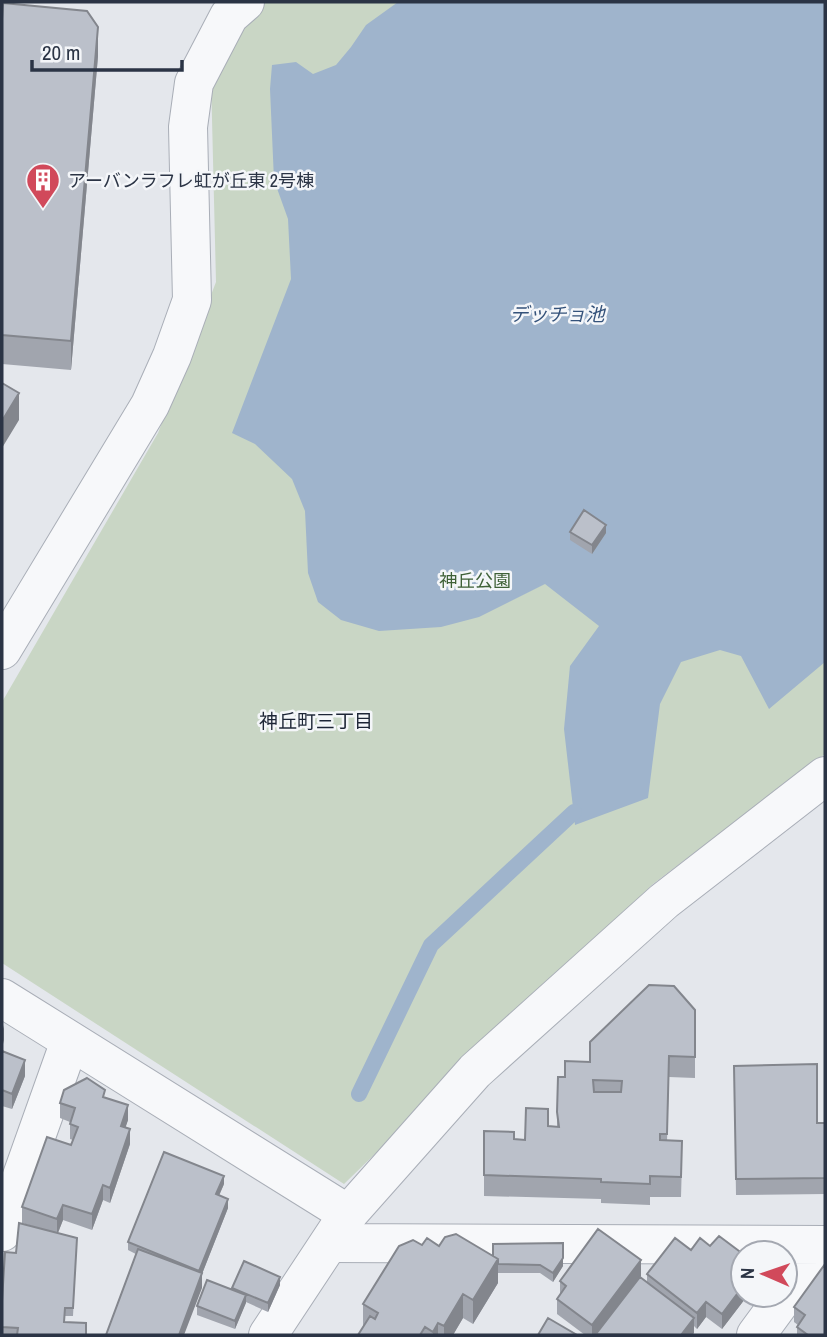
<svg xmlns="http://www.w3.org/2000/svg" width="827" height="1337" viewBox="0 0 827 1337" font-family="'Archivo Narrow','Noto Sans JP',sans-serif">
  <rect width="100%" height="100%" fill="#e4e7ec"/>
  <path fill="#c9d6c5" d="M263 2H825V754L653 884 344 1184 2 963V702L158 433 216 282 211 78 257 6Z"/>
  <path fill="#9fb4cc" d="M398 2H825V662L769 709 741 656 720 650 681 662 660 704 648 798 575 825 564 729 570 666 599 626 545 584 479 617 441 627 379 631 341 620 318 602 308 573 305 511 292 479 255 444 232 433 291 279 288 219 274 180 270 89 272 65 296 62 313 74 336 65 351 47 366 25Z"/>
  <g fill="none" stroke-linecap="round" stroke-linejoin="round">
    <path stroke="#9fb4cc" stroke-width="16" d="M359 1094 431 945 574 812"/>
    <g stroke="#a9aeb7" stroke-width="40">
      <path id="minor" d="M2 650 150 405 172 356 192 300 188 127 194 83 229 16 245 2
        M2 998 348 1214
        M2 1232 70 1041
        M330 1243 825 1245
        M756 1335 822 1245"/>
    </g>
    <g stroke="#a9aeb7" stroke-width="40">
      <path id="tertiary" d="M268 1335 348 1214 475 1071 664 901 825 776"/>
    </g>
    <use href="#minor" stroke="#f7f8fa" stroke-width="38"/>
    <use href="#tertiary" stroke="#f7f8fa" stroke-width="38"/>
  </g>
  <path fill="#a1a5ae" d="M2 19 98 56 71 370 2 364Z
    M570 532 606 533 592 554 570 540Z
    M695 1010V1078L669 1077 667 1141 682 1162 681 1197H650V1205L601 1203V1199L484 1196V1131L514 1139 525 1140 548 1126H557V1112L565 1077 590 1062Z
    M2 1051 25 1076 12 1109 2 1106Z
    M734 1066 817 1123H825V1194L736 1195Z
    M105 1097 128 1120 125 1128 130 1144 110 1203 103 1200 92 1230 63 1220 58 1233 77 1238 73 1316H65V1322L86 1323V1335H2V1301L16 1253 39 1228 22 1223V1207L71 1145 73 1140 70 1139V1122L60 1118V1103Z
    M224 1184 219 1196 228 1208 202 1274V1288L128 1250V1242Z
    M422 1245 439 1246 493 1256 563 1266 553 1282 540 1273H498V1283L473 1324 463 1318 453 1335H358L363 1328V1304Z
    M825 1264V1335H797V1327L798 1325 794 1322V1307Z
    M647 1274 743 1295H748L722 1329 706 1317 697 1329 694 1326V1333L692 1335H585L557 1314V1299L560 1295V1281L641 1276 629 1292 647 1282Z
    M280 1285 268 1312 246 1302 235 1329 197 1315V1306L232 1290V1288Z"/>
  <path fill="#83868d" d="M98 27V56L71 370V341Z
    M19 393V420L2 448V421Z
    M606 525V533L592 554V545Z
    M4 1025V1040L2 1048V1033Z
    M25 1060V1076L12 1109V1094Z
    M128 1105V1120L121 1141V1126Z
    M130 1129V1144L110 1203V1188Z
    M224 1176V1184L216 1202V1194Z
    M103 1185V1200L92 1230V1214Z
    M228 1199V1208L202 1274V1288L184 1335H179L199 1271Z
    M63 1205V1220L57 1235V1219Z
    M563 1258V1266L553 1282V1273Z
    M498 1259V1283L473 1324V1300Z
    M641 1260V1276L597 1335H592V1325Z
    M280 1277V1285L268 1312V1303Z
    M743 1286V1295H748L722 1329V1314Z
    M463 1294V1318L453 1335H444V1326Z
    M246 1295V1303L235 1329V1321Z
    M706 1302V1317L697 1329V1313Z
    M694 1318V1333L692 1335H681Z
    M438 1323V1335H433V1332Z"/>
  <path fill="#bbc0ca" stroke="#83868d" stroke-width="2" fill-rule="evenodd" d="M3 3 87 11 98 27 71 341 2 335V19Z
    M2 383 19 393 2 421Z
    M584 510 606 525 592 545 570 532Z
    M649 985 674 986 695 1010V1057L669 1056 667 1134H660V1140L682 1141 681 1177 650 1176V1184L601 1182V1179L484 1175V1131L514 1132V1139L525 1140 526 1108 548 1109V1126L559 1127 557 1112 558 1077H565V1061L590 1062V1042ZM593 1080 622 1081 621 1092H594Z
    M2 1051 25 1060 12 1094 2 1090Z
    M817 1064V1123H825V1178L736 1179 734 1066Z
    M87 1078 105 1090 103 1097 128 1105 121 1126 130 1129 110 1188 103 1185 92 1214 63 1205 57 1219 22 1207 47 1137 71 1145 78 1127 70 1124 75 1108 60 1103 64 1090Z
    M164 1152 224 1176 216 1194 228 1199 199 1271 128 1242Z
    M19 1223 77 1238 73 1308H65L64 1322 86 1323V1335H17L18 1328 2 1327V1301L5 1252 16 1253Z
    M598 1229 641 1260 592 1325 557 1299 566 1286 560 1281Z
    M456 1234 498 1259 473 1300 463 1294 444 1326 438 1323 433 1332 425 1327 420 1335H358L370 1316 375 1319 378 1313 363 1304 399 1246 413 1240 422 1245 427 1238 439 1246 445 1237Z
    M719 1236 743 1254V1286L722 1314 706 1302 697 1313 647 1274 675 1238 691 1250 700 1238 710 1246Z
    M563 1243V1258L553 1273 540 1265 498 1264V1259L493 1256V1244Z
    M138 1249 202 1273 179 1335H106Z
    M244 1261 280 1277 268 1303 232 1288Z
    M825 1264V1335H808L797 1327 805 1315 794 1307Z
    M640 1277 694 1318 681 1335 596 1334Z
    M207 1280 246 1295 235 1321 197 1306Z
    M548 1318 577 1335H538Z"/>
  <defs>
    <g id="building-pin" transform="scale(1.75)"><path d="M0 17L-7.5 6A9.5 9.5 0 1 1 7.5 6Z" fill="#d1495b" stroke="#f4f6f9"/><path d="M-4-6H4V6H1V3H-1V6H-4ZM-2.5-4.3h1.7v1.8h-1.7ZM.8-4.3h1.7v1.8H.8ZM-2.5-1h1.7V.8h-1.7ZM.8-1h1.7V.8H.8Z" fill="#fff"/></g>
  </defs>
  <g fill-rule="evenodd">
    <use href="#building-pin" x="43" y="180"/>
  </g>
  <g text-anchor="middle" dominant-baseline="central" stroke-width="5" stroke-linejoin="round" paint-order="stroke">
    <g font-size="18" fill="#2b3445" stroke="#f4f6f9" text-anchor="start">
      <text x="68" y="180">アーバンラフレ虹が丘東 2号棟</text>
    </g>
    <g font-size="18" fill="#3f6138" stroke="#f4f6f9">
      <text x="475" y="580">神丘公園</text>
    </g>
    <g font-size="19" font-style="italic" fill="#34527a" stroke="#f4f6f9">
      <text x="557" y="314">デッチョ池</text>
    </g>
    <g font-size="19" fill="#1d2536" stroke="#f4f6f9">
      <text x="316" y="721">神丘町三丁目</text>
    </g>
  </g>
  <rect width="827" height="1337" fill="none" stroke="#2b3445" stroke-width="7"/>
  <g transform="translate(764 1274) rotate(272)"><circle r="33" fill="#f4f6f9" stroke="#a4a8b1" stroke-width="2"/>
  <path d="M0-5L12 26L0 18L-12 26Z" fill="#d1495b"/>
  <text y="-10" font-size="19" font-weight="bold" text-anchor="middle" fill="#2b3445">N</text>
  </g>
  <path d="M32 60v10h150v-10" fill="none" stroke="#2b3445" stroke-width="3.5"/>
  <text x="42" y="60" font-size="21" fill="#2b3445" stroke="#f4f6f9" stroke-width="5" paint-order="stroke">20 m</text>
</svg>
